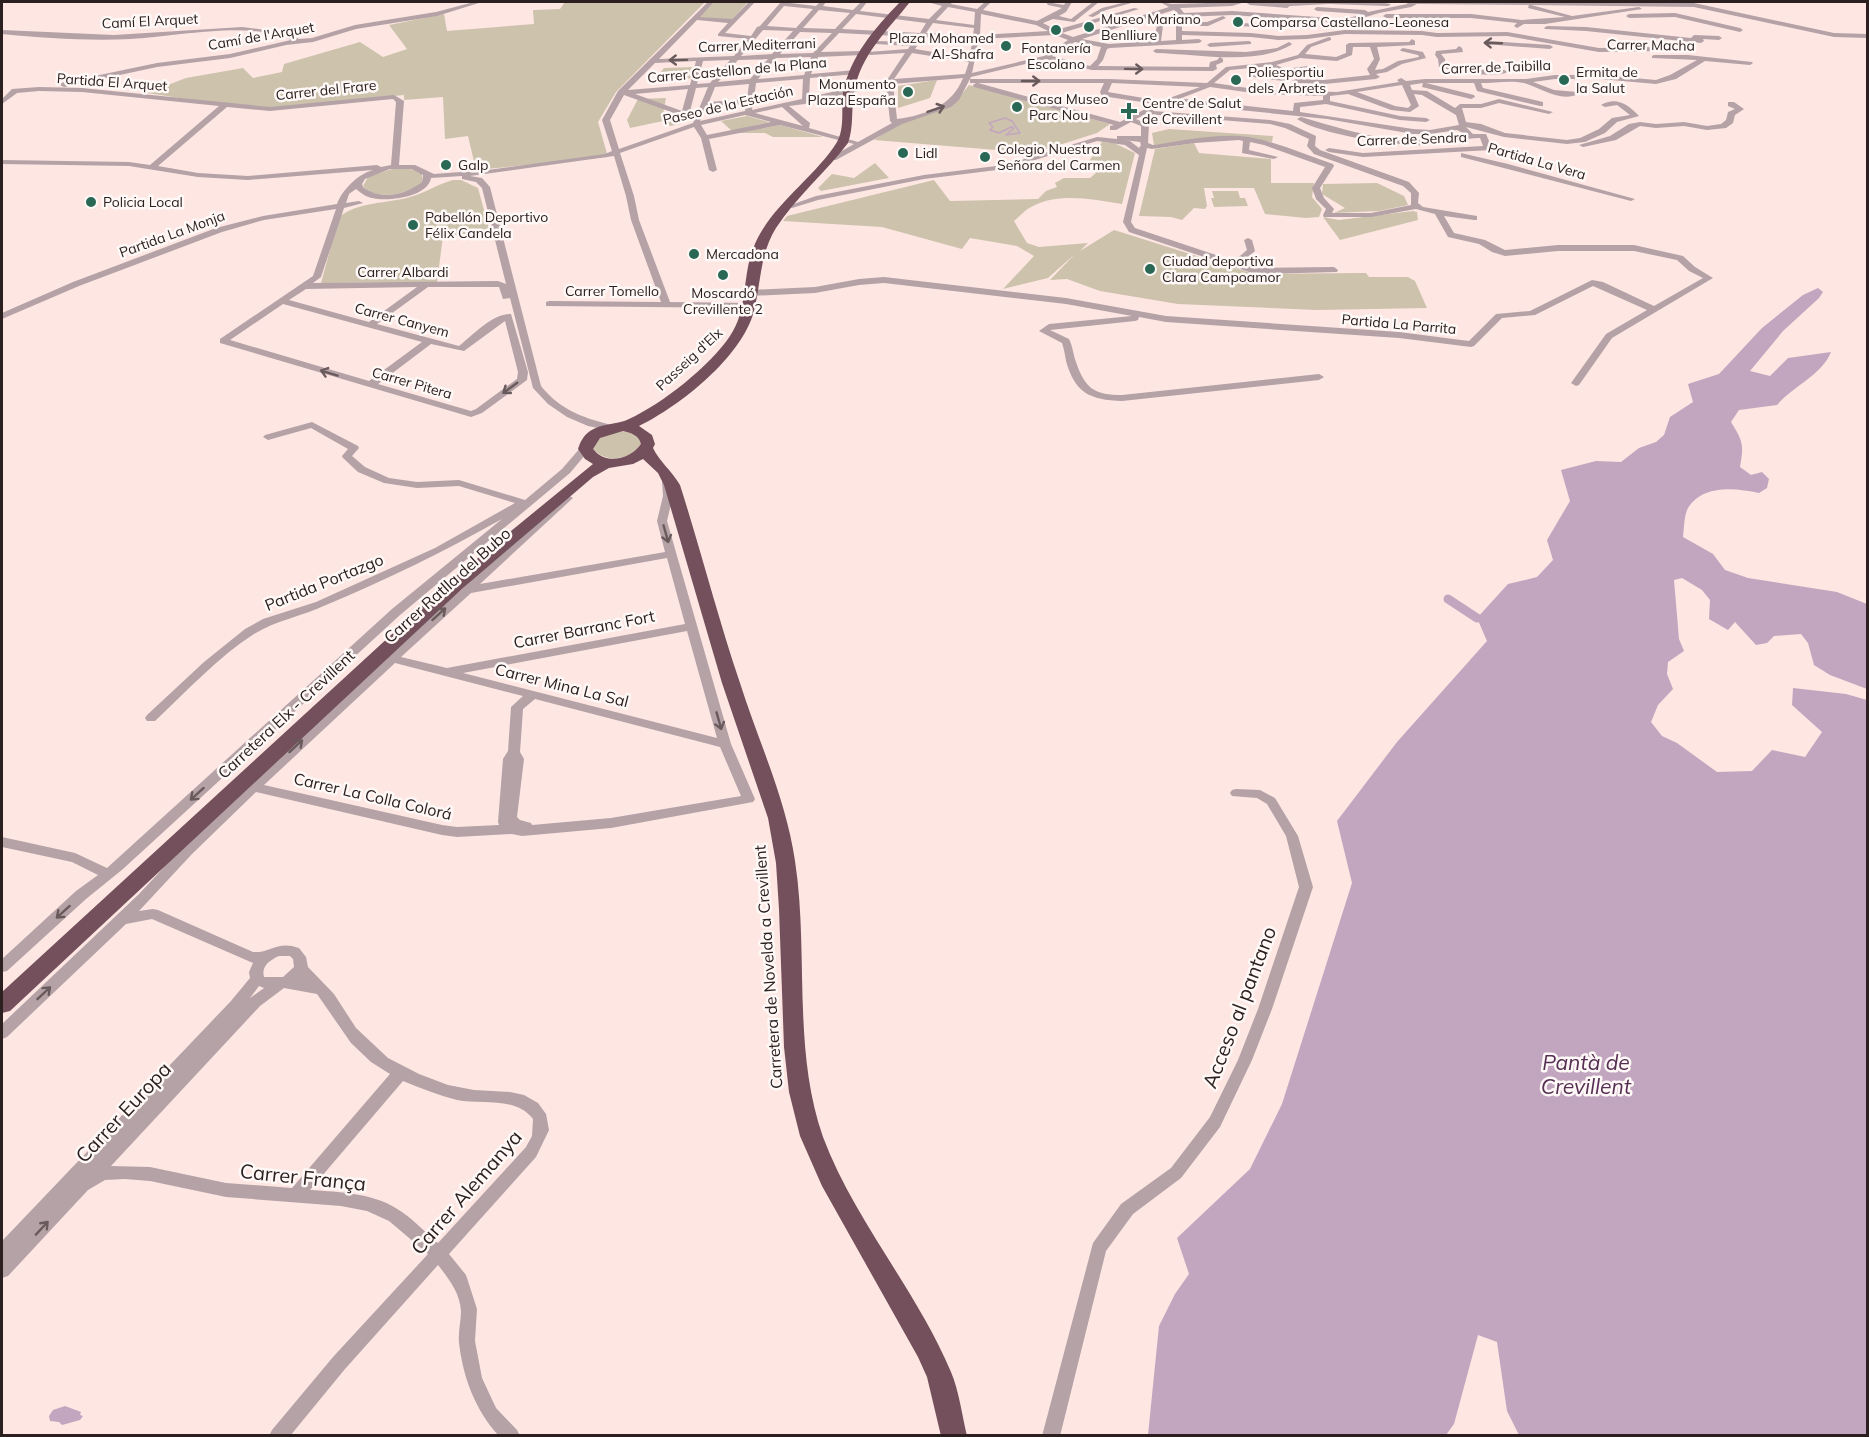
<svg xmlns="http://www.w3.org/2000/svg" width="1869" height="1437" viewBox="0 0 1869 1437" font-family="Mulish,sans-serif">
  <rect width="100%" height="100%" fill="#fee6e2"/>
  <path fill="#cdc2ac" d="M565 2H705L616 92 598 122 608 157 476 170 468 136 445 139 443 97 404 100V95L267 108 234 106 147 93 186 78 243 68 253 78 282 72 284 64 360 42 383 57 407 49 389 25 444 14 447 31 534 24 533 10 560 9Z
    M714 2H748L731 20 699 17Z
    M695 67 692 78 653 82 664 68Z
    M937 80 930 98 898 108V86Z
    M969 85 1110 124 1097 133 1034 153 874 140 902 122 955 103Z
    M666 98 662 120H665L667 112 682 117 681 124 670 126 663 121 630 128 627 120 638 99Z
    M747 116 769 122 732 131 721 121Z
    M780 125 823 137H773L765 133H738Z
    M1169 129 1273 136 1272 142 1241 137 1154 145 1152 133Z
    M1102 142 1114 143 1135 153 1122 204C1094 200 1060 192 1033 206 1026 209 1020 216 1014 221L1027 243 1039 247 1088 243 1080 251 1114 230 1254 274 1366 273 1369 277H1408L1415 281 1427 308 1317 310 1178 304 1100 291 1067 279 1050 280 1075 254 1048 278 1003 289 1034 256 1017 246 970 238 962 249 882 227 783 221 787 216 934 180 950 201 1038 199 1046 191 1057 187 1055 183 1064 178H1090L1096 173 1088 163Z
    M1194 143 1199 153 1271 159V183H1314L1312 197 1322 209 1319 217 1306 218 1265 214 1254 188H1204L1207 206 1205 209 1194 208 1182 220 1171 217 1139 216 1155 149Z
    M875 163 889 178 821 191 818 188 832 174 854 178Z
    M392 169H410L422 174V182C410 194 375 202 363 186L368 177Z
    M453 180H461L478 188 490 232 443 236 437 282 321 283 339 217C360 201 386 204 410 197 425 193 438 184 453 180Z
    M1377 183 1404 196 1408 205 1379 211 1334 213 1345 208 1322 194 1323 184Z
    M1212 191H1238L1240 198H1245L1248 206 1214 207 1211 198H1214Z
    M1413 211 1417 212 1418 220 1340 240 1323 217 1339 220Z
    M620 431 632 432 642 441 641 448C623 460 608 463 592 449L597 438Z"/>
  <path fill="#c2a5bf" d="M1818 288 1823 292 1819 298 1783 331 1750 371 1770 376 1788 358 1831 352C1822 375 1793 386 1777 405L1739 410 1731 422C1743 441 1744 445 1740 467L1751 475 1762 472 1769 479 1767 488 1759 493C1736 488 1703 484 1688 508 1684 515 1684 529 1683 537L1713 554 1725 570 1748 578 1837 592 1867 604V689L1830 675 1814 665 1808 643 1801 634 1774 636 1767 643 1756 645 1735 622 1728 630 1709 619 1710 600 1702 590 1682 578 1674 580 1679 639 1684 651 1668 662 1667 674 1673 689 1658 705 1651 722 1662 736 1677 743 1717 772 1752 771 1772 750 1805 757 1822 732 1792 705 1793 688 1846 694 1867 700V1435H1519L1507 1411 1497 1342 1478 1335 1454 1424 1446 1435H1148L1159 1326 1175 1294 1189 1274 1177 1238 1250 1169 1282 1104 1352 883 1337 821 1397 742 1487 641 1477 618 1508 584 1537 577 1553 560 1547 540 1570 501 1561 470 1596 461 1621 462 1639 448 1656 442 1664 435 1670 417 1693 402 1688 384 1719 374 1762 328 1803 295Z
    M65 1406 81 1412 80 1415 83 1416 80 1420 62 1425 59 1422 50 1421 49 1416 53 1410Z"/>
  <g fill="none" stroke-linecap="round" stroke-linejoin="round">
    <path stroke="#c2a5bf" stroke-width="1.5" d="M1005 118 1012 121 1020 133 1006 135 1014 128 1011 127 999 133 990 130 993 127 989 123Z"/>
    <path stroke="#c2a5bf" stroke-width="9" d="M1448 599 1477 618"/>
    <path fill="#b4a2a7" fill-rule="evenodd" d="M474 2H482L437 16 356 29 313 42 286 45 230 58 157 67 64 87 60 85 61 83 157 63 230 54 291 40C251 20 176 37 131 39 88 41 44 38 2 34V30L114 35 242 27 284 32 299 39 312 38 355 25 436 12Z
      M708 2H714L700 17 732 19 749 2H755L725 33 751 36 757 27 760 26 781 2 816 6 820 2H826L823 6 853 10 861 2H867L860 11 929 19 942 6 931 3 930 2H952L951 4 977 9 985 2H991L983 10 1037 21 1062 8 1048 5 1046 2 1064 5 1066 2H1072L1066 12 1059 16 1071 19 1093 2H1099L1074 22 1053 19 1043 23 1056 30 1134 8 1139 9 1062 33 1073 37 1169 7 1160 2 1172 4 1245 2 1232 6 1180 8 1184 13 1232 11 1346 19 1362 14 1317 11 1314 9 1317 7 1365 10 1368 12 1407 4 1408 2 1694 3 1834 33 1868 34V38L1834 37 1694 7 1531 5 1572 16 1639 7 1642 9 1545 24H1524L1517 28 1514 26 1517 23 1471 18H1386L1383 16 1386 14H1471L1522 20 1565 17 1528 8 1529 5 1417 4 1411 7 1379 13 1346 23 1232 15 1184 17 1182 22H1207L1223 16 1226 18 1208 26H1182V31L1251 33 1278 36 1307 35 1345 30 1422 31 1437 33 1507 32 1599 48 1665 47 1668 49 1665 51 1599 52 1507 36 1437 37 1422 35 1345 34 1307 39 1278 40 1251 37 1182 35V40L1199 39 1202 41 1199 43 1110 48 1107 49 1103 60 1098 66 1209 67 1210 62 1217 60 1220 57 1223 59V62L1216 65 1217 69 1213 71 1092 70 1046 59 971 77 959 100 951 107 902 124 836 160H833V156L854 144 780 125 709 139 717 170 713 172 709 170 701 138 694 127 620 153 634 196 639 220 670 302 751 303 752 305 748 308 546 306V302L549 301 661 302 631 220 626 196 614 156 470 176 482 178 490 187 541 386C561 411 586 419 616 426V430L613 431 588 426 567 417 548 404 533 388 510 298 503 299 499 287H428L377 324 459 346C473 335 493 313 511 314L528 372 527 380 482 413 471 417 220 343V339L313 276 336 209 264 220 222 232 79 286 2 319V313L73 282 216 228 263 216 337 204C342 190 358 174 373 170L248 180 198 177 129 166 2 164V160L129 162 150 165 219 106 82 92 39 91 17 93 2 104V99L12 89 39 87 82 88 270 107 394 95 404 101 399 165H415L434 174 488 170 605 154 612 151 602 120 618 91ZM784 6 813 9 796 28 767 26ZM948 7 975 12 974 25 936 20ZM819 10 850 13 835 29 803 28ZM1174 10 1179 15 1177 18 1157 25 1154 41 1109 44 1082 39ZM856 14 926 23 920 33 842 29ZM981 14 1036 25 1048 31 980 35ZM697 20 728 23 718 34V36L748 39 734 56 659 59ZM1176 22V40L1161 41 1163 26ZM933 23 974 28 973 35 926 33ZM763 30 793 31 772 54 741 56ZM800 32 832 33 813 53 780 54ZM839 33 917 37 913 42 874 41 873 42 876 44 910 46 908 49 868 52 867 53 870 55 905 53 887 80 809 97 810 78 856 74 860 72 856 70 811 74 818 57 862 55 865 53 862 51 821 52ZM1055 35 1068 40 1044 56 972 73 979 39ZM923 37 973 39 969 58 915 49ZM1075 42 1101 47 1097 59 1090 66 1052 56ZM912 53 969 62 965 74 894 79ZM811 57 804 75 758 79 776 58ZM768 59 750 79 718 82 738 60ZM730 60 710 83 697 84 703 61ZM696 61 690 85 628 90 655 63ZM963 78C952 106 926 115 897 119L893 84ZM803 79 802 99 752 110 753 103 756 101 754 99 756 83ZM749 84 747 99 709 102 715 87ZM886 85 890 121 892 123 858 142 809 128 810 123 789 106 805 104 809 102ZM708 87 693 123 619 149 610 120 624 95 685 117 689 115 696 88ZM688 89 682 111 635 94ZM393 99 396 102 391 165 381 167 377 165 248 176 198 173 158 166 227 107 270 111ZM746 104 745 111 700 121 707 106ZM782 107 803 126 755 113ZM745 115 771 122 707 135 701 125ZM390 169H411L423 175 422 182C405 195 381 201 363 187L362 184 365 179ZM462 176V179L476 182 482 188 506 284 498 281 313 283 321 277 344 208 363 203 359 201 346 203 349 194 356 189C361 193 366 197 372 198 388 202 428 197 431 178ZM417 287 369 322 289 300 306 289ZM283 304 422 342 369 381 230 340ZM505 321 518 372 517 379 476 409 471 411 378 384 431 344 464 351Z
      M1126 2H1135L1106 10 1093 17 1088 16 1102 8Z
      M1248 2C1257 1 1266 3 1276 3 1297 3 1376 0 1391 4L1388 6 1329 4 1290 6 1287 8 1250 5 1247 3Z
      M1675 13 1740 28 1743 30 1740 32 1675 17 1629 18 1626 16 1629 14Z
      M1236 23 1314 25 1317 27 1314 29 1234 26 1233 25Z
      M1547 26 1586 27 1691 38 1694 35 1719 36 1722 38 1719 40 1703 39 1704 41 1701 43 1586 31 1545 29 1544 28Z
      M1329 37 1331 38V40L1311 47 1305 54 1336 57 1346 53V45L1349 43 1409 42 1412 39 1415 41V45L1377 47 1380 59 1375 70 1383 69 1398 61 1419 57 1418 55 1401 51 1400 50 1403 48 1423 52 1426 58 1402 64 1387 72 1376 74 1380 77 1376 79 1324 84 1296 83 1292 81 1296 79 1324 80 1370 75 1367 69 1374 59 1370 47H1353L1352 55 1337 61 1300 58 1276 65 1285 69 1316 65 1318 66V68L1284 73 1275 69 1261 74 1285 77V81L1257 78 1248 75 1270 66 1230 70 1214 83 1261 90 1337 92 1399 82 1397 80 1401 78 1406 81 1425 79H1526L1555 75H1600L1656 80 1670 75 1697 60 1652 58V56L1654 55H1688L1752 62 1753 63 1750 65 1705 61 1676 79 1656 84 1600 79H1555L1533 82 1554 90 1577 92 1578 94C1561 103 1539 87 1524 83 1511 80 1494 83 1481 83L1483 88 1543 102V106H1540L1477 91 1474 83H1426L1474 95 1475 97 1471 99 1422 87 1423 83 1410 85 1412 90 1427 91 1455 108 1460 104H1481L1499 99 1553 112 1549 114 1499 103 1481 108H1462L1466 122 1481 124 1505 133 1567 140 1580 138 1599 129 1612 118 1630 115 1617 105 1605 107 1601 105C1616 96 1628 104 1639 116L1617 122 1605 133 1585 142 1567 144 1504 137 1466 127 1473 134H1486L1492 148 1491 150 1363 157 1329 152 1325 150 1329 148 1363 153 1483 146 1480 138C1463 138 1447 144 1429 145 1400 147 1321 135 1297 119L1301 117C1361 134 1402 149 1465 134L1457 130 1430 134H1413L1327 119 1220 108 1181 101 1185 99 1293 111 1294 103 1323 100V96L1260 94 1210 87 1171 102 1153 111 1270 120 1290 124 1316 136 1315 146 1320 150 1409 182 1419 193 1418 203 1423 207 1477 216V220H1474L1444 216 1454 233 1485 240 1505 250 1558 245H1634L1683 256 1695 267 1713 278 1612 338 1579 385 1576 386 1571 383 1606 334 1647 310 1593 286 1535 315 1502 318 1474 346 1471 347 1399 338 1166 322 1139 317 1138 320 1135 321 1050 330 1069 339C1073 347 1073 354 1076 362 1085 389 1095 395 1122 395L1319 374 1324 377 1319 380 1122 401C1090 400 1075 393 1066 361 1065 355 1064 349 1062 343L1039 331 1049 324 1132 316 1066 304 884 283 859 285 815 293 749 296 745 293 749 290 815 287 859 279 884 277 1066 298 1166 316 1399 332 1469 341 1496 314 1530 311 1592 280 1603 282 1654 306 1703 278 1689 271 1677 260 1634 251H1558L1505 256 1492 252 1479 244 1448 237 1435 214 1416 209 1371 217H1324L1323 215 1326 209 1316 199 1312 188 1325 167 1264 145 1250 142 1249 150 1278 157 1274 159 1242 153 1243 141 1239 140 1195 143 1152 149 1147 148 1131 222 1135 228 1234 261 1247 250 1244 240 1248 238 1252 240 1255 251 1241 263 1256 268 1334 267 1338 270 1337 272 1255 274 1129 232 1123 222 1139 155 1125 145 1097 141 1005 169 924 179 818 200 792 208 788 206 816 196 924 175 1004 165 1097 137 1117 139V136H1141V126L1131 122 1116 130H1110V126L1114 125 974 87 973 85 976 83H970V79H1109L1207 83 1226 67 1272 62 1298 55 1307 45ZM978 83H1104L1100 92 1102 96 1155 104 1120 122ZM1112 83 1200 87 1161 101 1108 92ZM1402 85 1411 105 1408 108 1395 106 1357 92ZM1348 94 1391 110 1410 112 1419 106 1414 94 1422 95 1456 115 1459 125 1430 130 1413 129 1300 112V107L1326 104 1400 120 1426 122 1430 120 1426 118 1400 116 1330 101V96ZM1146 114 1270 124 1285 128 1309 139 1307 146 1314 154 1403 186 1411 193V205L1371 213H1332L1334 209 1324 198 1320 188 1334 166 1333 164C1303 154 1272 139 1240 136 1213 134 1180 141 1153 145L1148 143 1149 125 1136 119ZM1124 140 1140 142 1141 145 1139 148 1130 141Z
      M1249 41 1251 42V44L1210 47 1207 45 1210 43Z
      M1487 41 1550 45 1553 47 1550 49 1485 44V42Z
      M1289 42 1292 44 1291 45C1255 66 1197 54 1156 53L1153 51 1156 49 1246 52 1277 48Z
      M1459 46 1462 48 1463 52 1441 54 1445 59V64L1484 70H1504L1508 72C1493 79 1455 71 1439 67L1438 59 1435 55 1436 51 1456 49Z
      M1728 102H1734L1744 109 1735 115 1733 123 1726 128 1707 130 1684 126 1656 128 1640 126 1616 140 1583 147 1579 145 1610 136 1629 124 1640 122 1656 124 1684 122 1707 126 1721 124 1726 120 1728 112 1735 109 1728 106Z
      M1461 153 1508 164 1635 199 1631 201 1461 157Z
      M312 422 358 446 359 448 352 456 365 467 389 478 417 482 459 480 525 500 562 469 581 447H589L590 449 570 473 400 615 123 869 86 899 7 971 2 972V959L76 891 98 875 72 862 2 847V837L75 853 107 868 392 609 502 519C445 551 386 580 326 605 303 616 277 620 254 634 218 657 187 691 155 721H147L145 718 147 715 204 662 245 629 263 619 316 602 435 548 515 503 459 486 417 488 384 483 358 472 343 458 342 456 348 449 311 428 268 440 263 437 265 435Z
      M667 478 672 481 673 496 667 521 731 744 755 799 753 802 611 828 522 836 512 834 457 837 442 835 256 792 192 854 139 911 153 909 158 910 253 952C271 953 278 940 299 948L306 957 308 967 334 994 356 1028 388 1058 419 1074 448 1085 474 1090 510 1092 524 1095 538 1103 546 1114 549 1130 536 1157 449 1254 466 1275 477 1309 475 1341 482 1378 496 1408 517 1430 520 1436H499C475 1410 463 1377 459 1343 458 1332 461 1321 461 1311 460 1293 449 1279 438 1265L345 1369 290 1436H269L272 1430 333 1357 428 1254 389 1221 367 1211 341 1206 226 1197 150 1181 125 1179 105 1180 88 1190 8 1276 2 1278V1241L231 1001 250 978 249 972 253 963 152 919 126 924 7 1037 2 1039V1024L139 894 182 848 284 751 564 496 568 495 573 498 480 584 665 552 657 521 663 496 662 481ZM667 558 685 624 447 668 401 657 471 593ZM687 631 717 738 463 673ZM395 663 523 696 511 707 508 751 503 759 498 822 499 825 457 827 442 825 264 785ZM535 699 720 747 741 796 611 818 532 825 531 823 520 820 517 817 524 759 520 752 523 709ZM279 956H290L293 959 294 967 283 977H264C261 966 270 960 279 956ZM259 986 264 988 250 998ZM284 988 317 994 351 1043 371 1062 390 1074 292 1188 226 1183 150 1167 111 1166 260 1006ZM403 1081C420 1088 438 1095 457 1100 482 1105 516 1096 533 1119L532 1136 526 1147 438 1243C426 1233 415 1221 402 1212 376 1193 341 1192 310 1190Z
      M1236 789 1260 790 1275 798 1298 836 1313 887 1272 1009 1252 1060 1220 1127 1181 1178 1133 1214 1106 1251 1060 1436H1042L1093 1243 1121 1204 1171 1168 1210 1117 1238 1060 1258 1009 1299 887 1286 836 1267 804 1257 798 1232 796 1230 793 1232 790Z"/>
    <path fill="#73505b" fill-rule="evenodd" d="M900 2H910C887 31 861 54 854 92 851 110 854 126 848 143 826 172 796 197 776 228 760 253 761 283 754 311 742 357 680 406 639 426L652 435 655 444 653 448C659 461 672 471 680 485 701 551 718 618 740 683 759 743 786 799 795 861 809 952 792 1048 823 1137 853 1218 917 1291 951 1372 959 1391 962 1415 967 1436H941L927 1377 918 1357 822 1186 800 1136 789 1092 784 1047 779 909 776 863 768 818 722 683 664 485 658 473 643 459 633 464 609 468 593 477 463 588 10 1011 2 1013V992L451 580 593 464 585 459 578 449C580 442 584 435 590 431 602 423 617 425 629 419 662 404 710 366 730 336 748 310 742 277 753 249 768 207 815 178 837 142 845 128 841 108 843 93 850 56 875 28 900 2ZM623 431C631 433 639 435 641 444 630 460 605 465 593 449L600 438Z"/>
  </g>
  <defs><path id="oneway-shaft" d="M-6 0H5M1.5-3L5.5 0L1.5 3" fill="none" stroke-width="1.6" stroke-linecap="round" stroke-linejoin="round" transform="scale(1.5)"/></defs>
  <g stroke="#695a5c">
    <use href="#oneway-shaft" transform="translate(1493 43) rotate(-178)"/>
    <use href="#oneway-shaft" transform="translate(678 60) rotate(179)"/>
    <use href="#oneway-shaft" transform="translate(1134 69) rotate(1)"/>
    <use href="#oneway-shaft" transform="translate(1031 81)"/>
    <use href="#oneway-shaft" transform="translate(936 109) rotate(-19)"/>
    <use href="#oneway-shaft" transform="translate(329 373) rotate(-163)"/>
    <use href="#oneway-shaft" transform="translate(510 388) rotate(144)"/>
    <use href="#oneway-shaft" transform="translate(666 534) rotate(74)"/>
    <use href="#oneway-shaft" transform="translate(439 614) rotate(-42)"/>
    <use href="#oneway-shaft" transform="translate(719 721) rotate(74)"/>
    <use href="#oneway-shaft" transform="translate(296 746) rotate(-43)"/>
    <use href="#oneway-shaft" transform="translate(197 794) rotate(138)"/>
    <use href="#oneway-shaft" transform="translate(63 912) rotate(138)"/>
    <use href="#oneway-shaft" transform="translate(44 993) rotate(-43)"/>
    <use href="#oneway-shaft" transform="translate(42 1228) rotate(-47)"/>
  </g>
  <g fill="#296855" stroke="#fef8f7" stroke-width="2">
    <circle cx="1238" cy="22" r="6"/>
    <circle cx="1089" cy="27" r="6"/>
    <circle cx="1056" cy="30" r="6"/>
    <circle cx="1006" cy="46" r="6"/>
    <circle cx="1236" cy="80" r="6"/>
    <circle cx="1564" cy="80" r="6"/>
    <circle cx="908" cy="92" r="6"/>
    <circle cx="1017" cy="107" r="6"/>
    <path d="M1126 102h6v6h6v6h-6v6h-6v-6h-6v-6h6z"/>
    <circle cx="903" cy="153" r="6"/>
    <circle cx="985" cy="157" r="6"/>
    <circle cx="446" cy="165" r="6"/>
    <circle cx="91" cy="202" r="6"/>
    <circle cx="413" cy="225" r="6"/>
    <circle cx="694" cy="254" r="6"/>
    <circle cx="1150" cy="269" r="6"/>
    <circle cx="723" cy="275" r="6"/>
  </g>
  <g text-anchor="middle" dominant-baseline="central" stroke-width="5" stroke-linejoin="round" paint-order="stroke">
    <g font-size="14" fill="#2b201f" stroke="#fef8f7" text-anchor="start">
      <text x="1101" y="19">Museo Mariano<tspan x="1101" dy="16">Benlliure</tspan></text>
      <text x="1250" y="22">Comparsa Castellano-Leonesa</text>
      <text x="994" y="38" text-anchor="end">Plaza Mohamed<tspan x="994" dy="16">Al-Shafra</tspan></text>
      <text x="1056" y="48" text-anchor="middle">Fontanería<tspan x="1056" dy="16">Escolano</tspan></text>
      <text x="1248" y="72">Poliesportiu<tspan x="1248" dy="16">dels Arbrets</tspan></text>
      <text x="1576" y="72">Ermita de<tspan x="1576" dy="16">la Salut</tspan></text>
      <text x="896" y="84" text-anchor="end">Monumento<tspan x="896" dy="16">Plaza España</tspan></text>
      <text x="1029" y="99">Casa Museo<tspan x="1029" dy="16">Parc Nou</tspan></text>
      <text x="1142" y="103">Centre de Salut<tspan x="1142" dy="16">de Crevillent</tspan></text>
      <text x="997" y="149">Colegio Nuestra<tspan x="997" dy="16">Señora del Carmen</tspan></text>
      <text x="915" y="153">Lidl</text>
      <text x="458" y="165">Galp</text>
      <text x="103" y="202">Policia Local</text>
      <text x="425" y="217">Pabellón Deportivo<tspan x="425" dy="16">Félix Candela</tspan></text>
      <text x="706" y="254">Mercadona</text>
      <text x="1162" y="261">Ciudad deportiva<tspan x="1162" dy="16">Clara Campoamor</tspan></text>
      <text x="723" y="293" text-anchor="middle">Moscardó<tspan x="723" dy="16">Crevillente 2</tspan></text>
    </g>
    <g font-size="14" fill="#2b201f" stroke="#fef8f7">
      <text transform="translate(150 21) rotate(-3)">Camí El Arquet</text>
      <text transform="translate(261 36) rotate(-10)">Camí de l'Arquet</text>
      <text transform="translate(757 45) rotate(-2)">Carrer Mediterrani</text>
      <text transform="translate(1651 45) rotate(1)">Carrer Macha</text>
      <text transform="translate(1496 67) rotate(-2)">Carrer de Taibilla</text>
      <text transform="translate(737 70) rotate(-5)">Carrer Castellon de la Plana</text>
      <text transform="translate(112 82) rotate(4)">Partida El Arquet</text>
      <text transform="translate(326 90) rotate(-6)">Carrer del Frare</text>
      <text transform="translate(728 105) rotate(-13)">Paseo de la Estación</text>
      <text transform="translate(1412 139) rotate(-2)">Carrer de Sendra</text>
      <text transform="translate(1537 161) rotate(16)">Partida La Vera</text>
      <text transform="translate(172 234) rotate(-20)">Partida La Monja</text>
      <text x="403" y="272">Carrer Albardi</text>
      <text x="612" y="291">Carrer Tomello</text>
      <text transform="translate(402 320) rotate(15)">Carrer Canyem</text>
      <text transform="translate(1399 324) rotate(5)">Partida La Parrita</text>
      <text transform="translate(689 359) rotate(-43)">Passeig d'Elx</text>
      <text transform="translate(412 383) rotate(16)">Carrer Pitera</text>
    </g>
    <g font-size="16" fill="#2b201f" stroke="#fef8f7">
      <text transform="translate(324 582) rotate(-22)">Partida Portazgo</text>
      <text transform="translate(447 585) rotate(-42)">Carrer Ratlla del Bubo</text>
      <text transform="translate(584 629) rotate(-11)">Carrer Barranc Fort</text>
      <text transform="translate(562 685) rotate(14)">Carrer Mina La Sal</text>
      <text transform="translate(286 714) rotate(-43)">Carretera Elx - Crevillent</text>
      <text transform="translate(373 796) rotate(13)">Carrer La Colla Colorá</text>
      <text transform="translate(768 967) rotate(-94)">Carretera de Novelda a Crevillent</text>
    </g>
    <g font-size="20" fill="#2b201f" stroke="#fef8f7">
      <text transform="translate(1239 1007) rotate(-69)">Acceso al pantano</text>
      <text transform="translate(123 1112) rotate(-47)">Carrer Europa</text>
      <text transform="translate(303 1177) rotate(6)">Carrer França</text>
      <text transform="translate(466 1192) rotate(-49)">Carrer Alemanya</text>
    </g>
    <g font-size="21" font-style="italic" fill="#562e53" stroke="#fef8f7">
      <text x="1586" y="1062">Pantà de<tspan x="1586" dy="24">Crevillent</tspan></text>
    </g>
  </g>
  <rect width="1869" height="1437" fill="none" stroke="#2b201f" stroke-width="6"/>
</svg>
